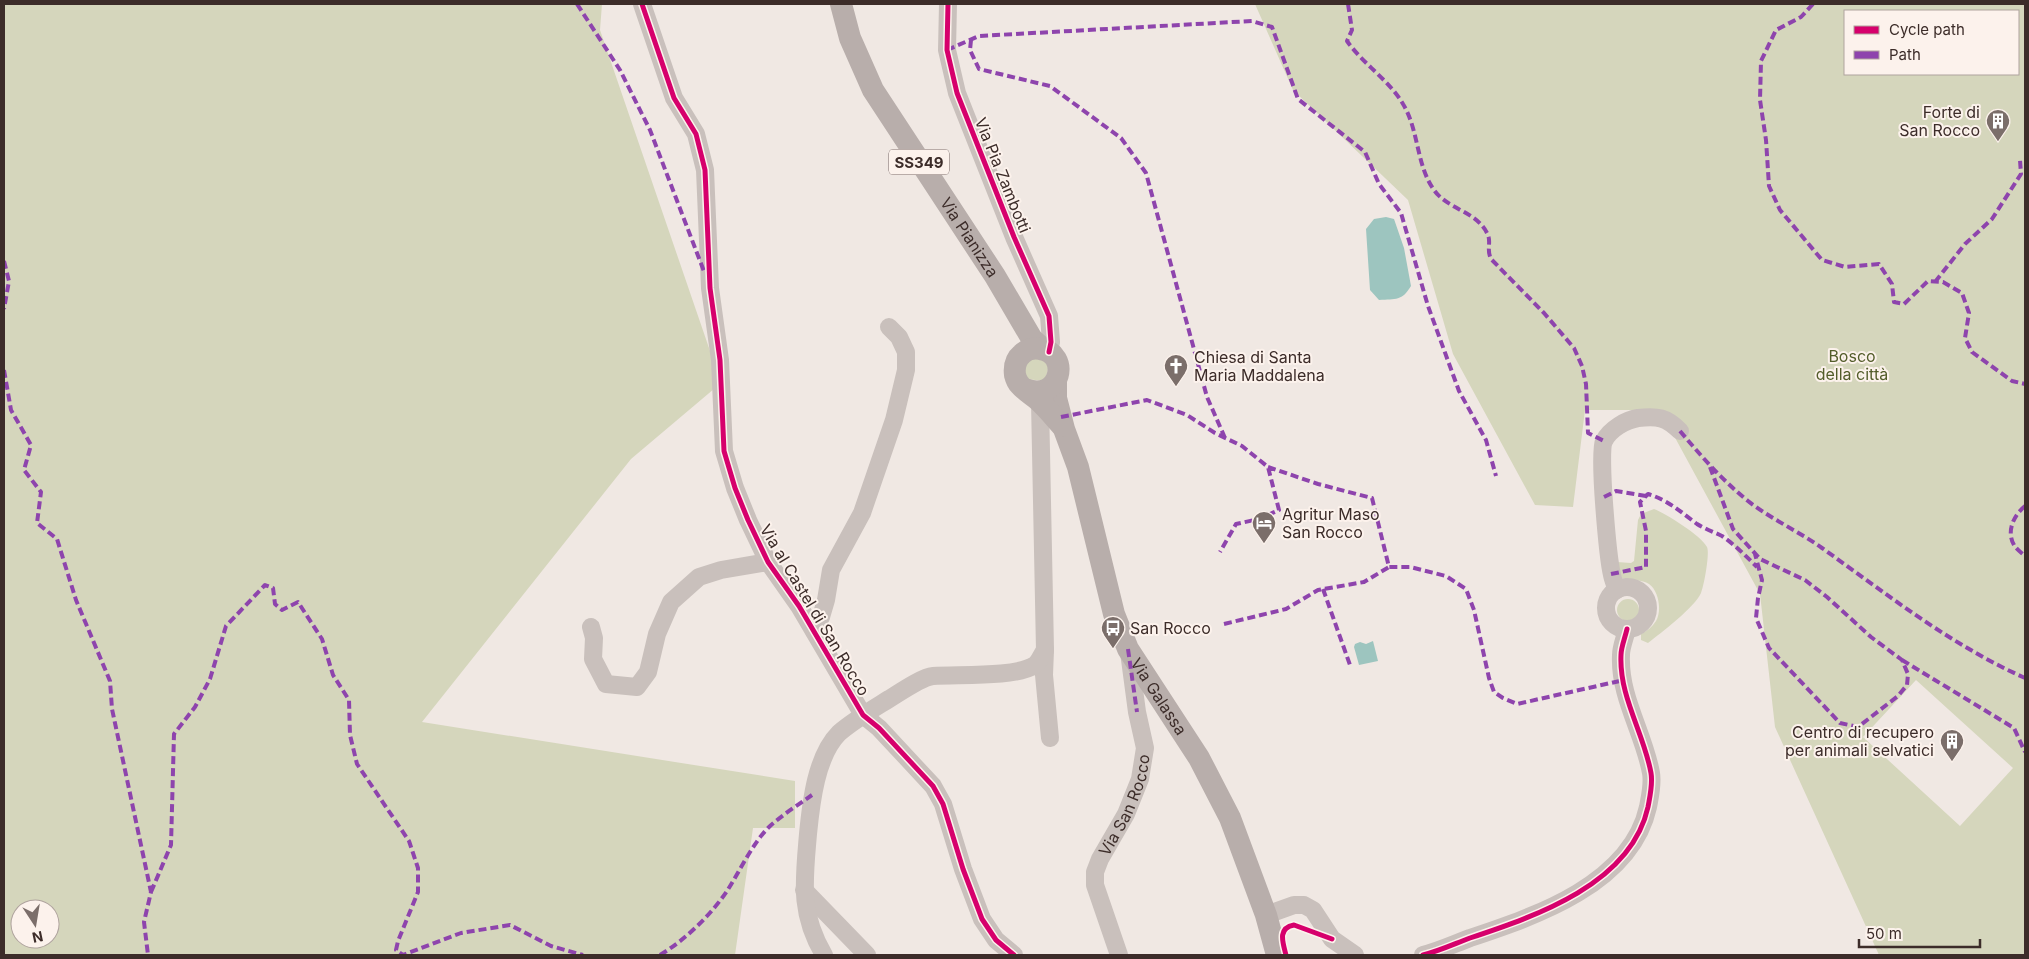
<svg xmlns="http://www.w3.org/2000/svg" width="2029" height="959" viewBox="0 0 2029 959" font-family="Inter,sans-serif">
  <rect width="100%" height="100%" fill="#f0e8e3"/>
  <path fill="#d5d6bc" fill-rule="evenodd" d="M4 4H602L600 30 721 383 631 459 422 722 795 781V828H753L735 955H4ZM20 909H50V939H20Z
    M1255 4H2025V955H1879L1775 727 1760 594 1660 410H1585L1573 507 1535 505 1453 354 1408 200 1293 90ZM1845 11H2018V74H1845ZM1916 680 2013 768 1960 826 1863 737Z
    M1038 357 1049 365 1045 381 1026 379C1023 363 1023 363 1038 357Z
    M1654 509C1666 514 1701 535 1707 547 1710 553 1704 586 1701 593 1695 607 1661 633 1648 643L1641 640V634C1647 631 1652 627 1656 621 1662 611 1659 591 1649 584 1642 579 1631 581 1622 578L1618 572 1617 562 1631 563 1634 561 1638 520 1641 514Z
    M1617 610a11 11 0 1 1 22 0a11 11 0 1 1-22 0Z"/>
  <path fill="#9dc5bf" d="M1386 217 1394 219 1404 248 1411 286C1402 301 1396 299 1379 300L1370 290 1366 229 1374 219Z
    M1373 641 1378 661 1359 665 1354 647 1355 644 1360 642 1366 644Z"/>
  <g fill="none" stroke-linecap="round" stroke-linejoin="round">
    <g stroke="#c9c0bc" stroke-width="18">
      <path d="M642 4 674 98 696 134 705 170 710 288 720 360 724 451 735 488 748 520 768 562 799 606 863 715 879 728 933 786 943 804 963 869 982 919 996 940 1014 955"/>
      <path d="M948 4 947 50 957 93 1014 237 1049 316 1051 342 1049 352"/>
      <circle cx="1627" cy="608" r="21"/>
      <path d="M1617 590C1615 585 1613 580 1612 575 1608 558 1598 453 1604 441 1610 429 1626 420 1638 418 1658 416 1666 417 1680 431"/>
      <path d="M591 627 594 638 593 659 606 684 637 687 648 672 657 634 671 602 699 577 721 570 768 562"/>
      <path d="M814 631 821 617 826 600 831 570 862 513 894 420 906 370V352L899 337 889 327"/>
      <path d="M1045 650 1044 675 1050 738"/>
      <path d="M804 890 867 955"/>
      <path d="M1266 915 1294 905H1304L1313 910 1332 939 1355 955"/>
      <path d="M824 955C799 913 804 881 808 834 811 803 816 756 839 733 854 720 873 709 889 699 899 693 922 677 933 676 958 674 1014 678 1035 665 1039 662 1042 654 1045 650L1040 402"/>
      <path id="s1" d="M1119 955 1095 885V872L1100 859 1126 814 1140 779 1145 748 1137 712 1129 652"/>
      <path d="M1423 955C1439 951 1454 944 1470 938 1536 916 1631 884 1648 807 1650 796 1653 784 1651 773 1644 733 1619 697 1621 655 1621 647 1625 638 1627 629"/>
    </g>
    <g stroke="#b8aeab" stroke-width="22">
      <path id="s2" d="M841 4 850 38 873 90 995 276 1032 339 1043 349"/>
      <path id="s3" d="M1056 382V398L1064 429 1078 467 1114 614 1128 649 1199 758 1230 818 1266 915 1277 955"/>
      <path d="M1025 389C1061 403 1071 353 1040 349 1034 348 1027 349 1022 354 1016 359 1014 367 1015 375 1016 379 1017 382 1020 385 1025 391 1032 395 1038 400 1047 408 1054 417 1062 426"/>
    </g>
    <path stroke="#8e44ad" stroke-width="4" stroke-dasharray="8 4" stroke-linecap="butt" d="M577 4 620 70 650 130 705 274
      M1348 4 1352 30 1347 41C1363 64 1389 80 1403 104 1419 130 1416 165 1434 190 1447 209 1476 211 1487 233 1492 242 1486 248 1491 259L1544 313 1574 348 1582 366 1586 384 1588 433 1604 441
      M1813 4 1801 17 1776 30 1761 61 1760 100 1766 140 1769 186 1780 210 1822 260 1845 267 1879 264 1892 284 1894 302 1904 304 1928 281 1943 282 1962 293 1969 313 1965 338 1972 352 2012 381 2025 384
      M971 40 970 50 979 69 1050 86 1121 138 1146 173 1207 397 1225 438
      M947 50 979 36 1252 21 1272 27 1298 99 1365 152 1379 184 1401 213 1428 306 1459 391 1486 440 1496 476
      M4 261 9 281 4 309
      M1935 282 1965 244 1992 219 2021 174 2020 160
      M4 370 11 410 31 445 24 470 41 492 37 523 57 539 76 600 110 681 112 709 151 892 144 922 148 955
      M1061 417 1147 400 1187 415 1215 433 1242 446 1268 467 1279 510 1259 519 1236 524 1220 552
      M1680 431C1701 456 1722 480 1748 501 1771 519 1798 531 1822 548 1888 595 1951 645 2025 678
      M1268 467 1318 484 1372 498 1389 567H1410L1446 576 1466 589 1474 610 1489 678 1494 692 1503 698 1517 704 1624 680
      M1710 467 1733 529 1760 559 1805 580 1827 597 1871 637 1902 660 1908 674 1907 685 1898 696 1858 727 1840 723 1769 648 1756 618 1758 598 1762 580 1755 554
      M1604 497 1616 491 1646 496
      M2025 506C2014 515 2006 531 2014 545 2016 549 2022 553 2025 556
      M1611 574 1646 567V531L1640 502 1648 494C1668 500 1681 512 1697 524 1705 529 1714 532 1722 536 1735 545 1746 556 1757 567
      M1323 589 1350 665
      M1224 624 1286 609 1318 590 1364 582 1389 567
      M1128 649 1137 712
      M1902 660 2014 728 2025 752
      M151 892 171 845 174 734 195 707 210 679 226 626 265 585 273 588 275 604 282 610 298 602 322 639 333 675 349 700 350 735 357 764 409 841 418 868V892L398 941 396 950 403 955 461 933 510 925 551 946 583 955
      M660 955C685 940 710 916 727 891 740 871 752 844 769 827 782 815 798 805 812 795"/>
    <g stroke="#fcf2ec" stroke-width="8">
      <path id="cycleway" d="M642 4 674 98 696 134 705 170 710 288 720 360 724 451 735 488 748 520 768 562 799 606 863 715 879 728 933 786 943 804 963 869 982 919 996 940 1014 955
        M948 4 947 50 957 93 1014 237 1049 316 1051 342 1049 352
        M1286 955C1283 943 1277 928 1294 925L1332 939
        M1423 955C1439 951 1454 944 1470 938 1536 916 1631 884 1648 807 1650 796 1653 784 1651 773 1644 733 1619 697 1621 655 1621 647 1625 638 1627 629"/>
    </g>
    <use href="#cycleway" stroke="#d6006c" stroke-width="5"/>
  </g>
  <defs>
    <g id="building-pin" transform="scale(1.25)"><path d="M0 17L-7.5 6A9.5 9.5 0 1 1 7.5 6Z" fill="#7b6e6a" stroke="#fcf2ec"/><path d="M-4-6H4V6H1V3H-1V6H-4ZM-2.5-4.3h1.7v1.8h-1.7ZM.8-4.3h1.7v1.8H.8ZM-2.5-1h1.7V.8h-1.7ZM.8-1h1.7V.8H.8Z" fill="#fff"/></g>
    <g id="church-pin" transform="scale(1.25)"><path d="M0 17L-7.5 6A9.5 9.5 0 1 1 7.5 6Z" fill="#7b6e6a" stroke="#fcf2ec"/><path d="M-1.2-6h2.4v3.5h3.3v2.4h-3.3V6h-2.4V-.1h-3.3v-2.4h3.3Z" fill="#fff"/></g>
    <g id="hotel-pin" transform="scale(1.25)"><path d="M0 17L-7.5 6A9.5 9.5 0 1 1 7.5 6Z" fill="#7b6e6a" stroke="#fcf2ec"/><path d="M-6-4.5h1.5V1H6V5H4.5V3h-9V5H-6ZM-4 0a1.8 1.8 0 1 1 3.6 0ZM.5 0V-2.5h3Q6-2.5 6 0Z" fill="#fff"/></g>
    <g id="bus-pin" transform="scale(1.25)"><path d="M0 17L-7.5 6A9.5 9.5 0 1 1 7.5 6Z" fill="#7b6e6a" stroke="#fcf2ec"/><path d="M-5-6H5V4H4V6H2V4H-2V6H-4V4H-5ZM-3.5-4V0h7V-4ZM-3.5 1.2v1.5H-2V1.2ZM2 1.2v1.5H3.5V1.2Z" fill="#fff"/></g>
  </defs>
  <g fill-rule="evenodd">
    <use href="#building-pin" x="1998" y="121"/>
    <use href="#church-pin" x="1176" y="366"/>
    <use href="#hotel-pin" x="1264" y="523"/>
    <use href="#bus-pin" x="1113" y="628"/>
    <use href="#building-pin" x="1952" y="741"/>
  </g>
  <g text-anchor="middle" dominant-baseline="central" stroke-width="4" stroke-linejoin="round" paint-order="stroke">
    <rect fill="#fcf2ec" stroke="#766764" stroke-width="1" x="889" y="149.5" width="60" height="25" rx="4"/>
    <g font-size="15" font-weight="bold" fill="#3c2c29">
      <text x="919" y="162">SS349</text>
    </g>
    <g font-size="16" fill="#3c2c29" stroke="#fcf2ec" text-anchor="start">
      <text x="1980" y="112" text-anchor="end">Forte di<tspan x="1980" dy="18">San Rocco</tspan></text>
      <text x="1194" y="357">Chiesa di Santa<tspan x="1194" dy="18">Maria Maddalena</tspan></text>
      <text x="1282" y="514">Agritur Maso<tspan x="1282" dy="18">San Rocco</tspan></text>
      <text x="1130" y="628">San Rocco</text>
      <text x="1934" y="732" text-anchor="end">Centro di recupero<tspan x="1934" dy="18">per animali selvatici</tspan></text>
    </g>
    <g font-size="16" fill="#3c2c29" stroke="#fcf2ec">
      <text transform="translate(1003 175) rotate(68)">Via Pia Zambotti</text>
      <text stroke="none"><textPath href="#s2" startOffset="268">Via Pianizza</textPath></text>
      <text transform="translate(815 610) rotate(59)">Via al Castel di San Rocco</text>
      <text stroke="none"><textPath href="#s3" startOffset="334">Via Galassa</textPath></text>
      <text stroke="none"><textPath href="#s1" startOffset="161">Via San Rocco</textPath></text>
    </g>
    <g font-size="16" fill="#535d2a" stroke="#fcf2ec">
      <text x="1852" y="356">Bosco<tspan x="1852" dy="18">della città</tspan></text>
    </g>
  </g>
  <rect width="2029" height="959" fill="none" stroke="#3c2c29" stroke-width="10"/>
  <rect x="1844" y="10" width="175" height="65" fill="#fcf2ec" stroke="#afa39e"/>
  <rect x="1854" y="26" width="25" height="8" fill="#d6006c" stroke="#afa39e"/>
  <text x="1889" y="35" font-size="15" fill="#3c2c29">Cycle path</text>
  <rect x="1854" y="51" width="25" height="8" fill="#8e44ad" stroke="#afa39e"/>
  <text x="1889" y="60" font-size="15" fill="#3c2c29">Path</text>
  <g transform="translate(35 924) rotate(168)"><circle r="24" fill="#fcf2ec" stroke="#afa39e"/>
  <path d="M0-4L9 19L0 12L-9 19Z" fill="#7b6e6a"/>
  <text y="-8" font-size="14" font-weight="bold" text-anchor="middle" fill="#3c2c29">N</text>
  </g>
  <path d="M1859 939v8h121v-8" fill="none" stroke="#3c2c29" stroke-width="2.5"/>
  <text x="1866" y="939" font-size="15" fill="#3c2c29" stroke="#fcf2ec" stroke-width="4" paint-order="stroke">50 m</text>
</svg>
